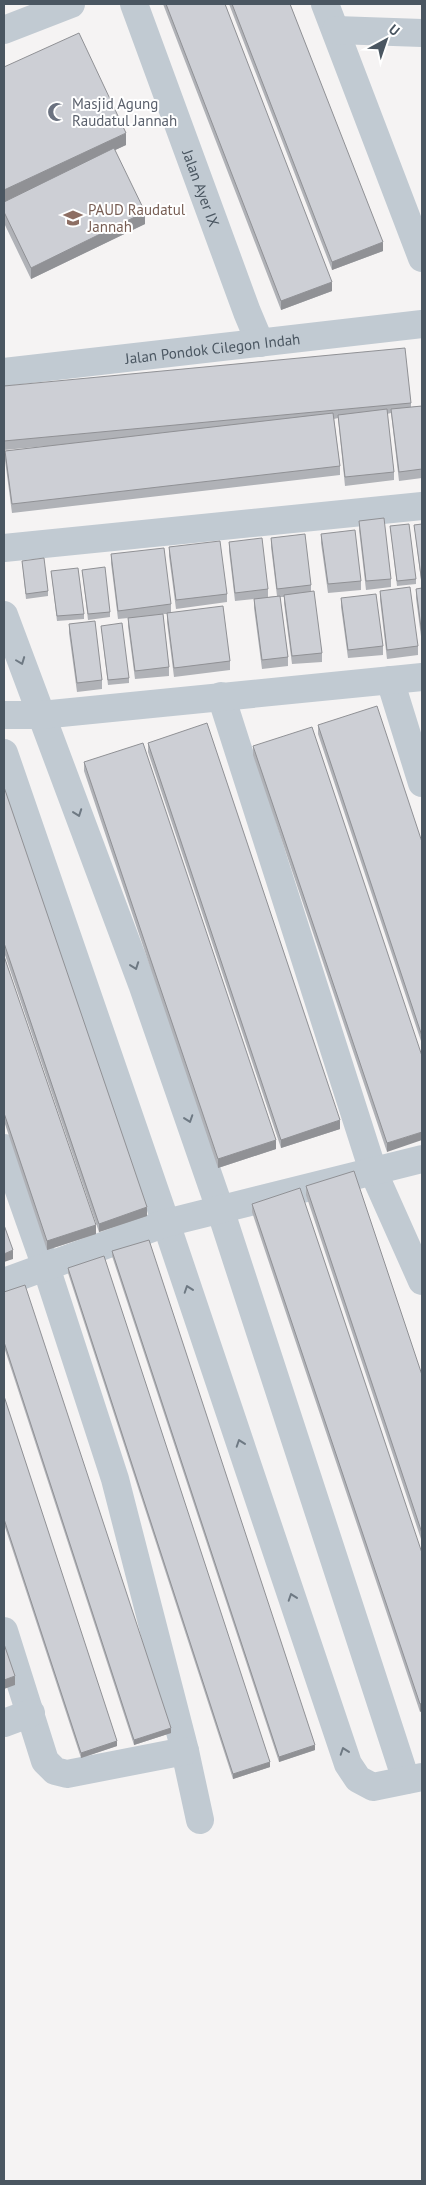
<svg xmlns="http://www.w3.org/2000/svg" width="426" height="2185" viewBox="0 0 426 2185" font-family="'PT Sans',sans-serif">
  <rect width="100%" height="100%" fill="#f5f3f3"/>
  <g fill="none" stroke-linecap="round" stroke-linejoin="round">
    <g stroke="#c1cad2" stroke-width="28">
      <path id="s1" d="M134 4 247 312 260 343"/>
      <path d="M325 4 422 258"/>
      <path d="M4 30 71 4"/>
      <path d="M336 30 422 33"/>
      <path id="s2" d="M4 372 422 324"/>
      <path d="M4 548 422 506"/>
      <path d="M4 615 142 984 220 1209 406 1780"/>
      <path d="M390 680 422 783"/>
      <path d="M221 696 373 1171 422 1281"/>
      <path d="M4 715H41L422 677"/>
      <path d="M4 753 166 1223 348 1764 358 1779 373 1787 422 1777"/>
      <path d="M4 1148 46 1267 115 1479 185 1751 200 1820"/>
      <path d="M4 1282 166 1223 422 1159"/>
      <path d="M4 1631 45 1761 55 1771 67 1774 185 1751"/>
      <path d="M4 1723 31 1713"/>
    </g>
  </g>
  <path fill="#b0b2b7" d="M163 4H225L332 291 281 310Z
    M229 4H290L383 251 332 270Z
    M4 67 126 145 115 150 145 224 31 279 4 223Z
    M4 386 411 403V407L422 406V478L399 481 391 413 387 414 394 472V480L345 486 338 418 334 419 340 466V475L12 513 5 460V451L47 446 4 450Z
    M359 521 391 579V587L366 590 359 530Z
    M422 524V588L414 525Z
    M390 526 416 579V584L397 586Z
    M321 534 361 581V590L328 593 321 543Z
    M271 538 311 585V591L322 653V662L292 664 284 603V597H280L288 657V666L262 669 254 608V599L235 601 229 551V542L268 589V597L277 596 271 547Z
    M169 547 227 594V602L176 609 169 556Z
    M111 554 171 604V612L230 661V670L174 677 167 622V614H163L169 667V676L135 679 128 626V618L118 619 111 563Z
    M22 561 48 591V596L26 599Z
    M82 570 110 612V617L88 620Z
    M51 571 84 614V619L57 621Z
    M422 588V644L416 598V589Z
    M380 591 418 646V655L387 659 380 600Z
    M341 598 383 646V655L348 658 341 607Z
    M69 624 102 680V689L77 692 69 633Z
    M101 626 129 678V683L108 685Z
    M318 725 422 842V1044L318 734Z
    M148 743 340 1129 281 1148 148 752Z
    M253 746 422 1056 387 1152 253 755Z
    M84 762 276 1149 218 1168 84 771Z
    M4 787 147 1216 99 1232 4 952Z
    M4 956 96 1234 47 1250 4 1121Z
    M306 1186 422 1375V1542L306 1195Z
    M252 1204 422 1553 420 1712 252 1212Z
    M112 1251 315 1750 279 1762 112 1256Z
    M68 1268 270 1767 233 1779 68 1273Z
    M4 1292 171 1733 134 1745 4 1347Z
    M4 1396 117 1746 81 1758 4 1524Z"/>
  <path fill="#909195" d="M126 133V145L4 202V190Z
    M145 212V224L31 279V268Z
    M383 242V251L332 270V262Z
    M332 282V291L281 310V301Z
    M340 1120V1129L281 1148V1140Z
    M422 1132V1140L387 1152V1143Z
    M276 1140V1149L218 1168V1159Z
    M147 1207V1216L99 1232V1224Z
    M96 1225V1234L47 1250V1241Z
    M13 1250V1259L4 1262V1254Z
    M15 1676V1685L4 1689V1680Z
    M422 1703V1711L420 1712V1704Z
    M171 1728V1733L134 1745V1740Z
    M117 1741V1746L81 1758V1753Z
    M315 1745V1750L279 1762V1757Z
    M270 1762V1767L233 1779V1774Z"/>
  <path fill="#cdcfd5" stroke="#909195" d="M166 4H225L332 282 281 301Z
    M232 4H290L383 242 332 262Z
    M79 33 126 133 4 190V67Z
    M114 148 145 212 31 268 4 212V202Z
    M405 348 411 403 4 441V386Z
    M422 406V469L399 472 391 409Z
    M387 409 394 472 345 477 338 415Z
    M333 413 340 466 12 504 5 451Z
    M384 518 391 579 366 581 359 521Z
    M409 524 416 579 397 581 390 526Z
    M422 524V583L414 525Z
    M355 530 361 581 328 584 321 534Z
    M305 534 311 585 277 589 271 538Z
    M262 538 268 589 235 593 229 542Z
    M220 541 227 594 176 600 169 547Z
    M164 548 171 604 118 611 111 554Z
    M44 558 48 591 26 594 22 561Z
    M105 567 110 612 88 614 82 570Z
    M78 568 84 614 57 616 51 571Z
    M410 587 418 646 387 650 380 591Z
    M422 588V635L416 589Z
    M314 591 322 653 292 656 284 595Z
    M376 594 383 646 348 650 341 598Z
    M280 596 288 657 262 660 254 599Z
    M223 606 230 661 174 668 167 613Z
    M163 614 169 667 135 671 128 618Z
    M95 621 102 680 77 683 69 624Z
    M122 623 129 678 108 680 101 626Z
    M377 706 422 842V1036L318 725Z
    M207 723 340 1120 281 1140 148 743Z
    M312 727 422 1056V1132L387 1143 253 746Z
    M143 743 276 1140 218 1159 84 762Z
    M4 787 147 1207 99 1224 4 943Z
    M4 956 96 1225 47 1241 4 1113Z
    M354 1171 422 1375V1533L306 1186Z
    M300 1188 422 1553V1703L420 1704 252 1204Z
    M4 1225 13 1250 4 1254Z
    M149 1240 315 1745 279 1757 112 1251Z
    M104 1256 270 1762 233 1774 68 1268Z
    M25 1285 171 1728 134 1740 4 1342V1292Z
    M4 1396 117 1741 81 1753 4 1519Z
    M4 1644 15 1676 4 1680Z"/>
  <defs><path id="oneway-chevron" d="M-2-3.5L2.5 0L-2 3.5" fill="none" stroke-width="1.6" stroke-linecap="round" stroke-linejoin="round" transform="scale(1.25)"/></defs>
  <g stroke="#6e7983">
    <use href="#oneway-chevron" transform="translate(21 661) rotate(69)"/>
    <use href="#oneway-chevron" transform="translate(78 813) rotate(70)"/>
    <use href="#oneway-chevron" transform="translate(135 966) rotate(70)"/>
    <use href="#oneway-chevron" transform="translate(189 1119) rotate(71)"/>
    <use href="#oneway-chevron" transform="translate(188 1289) rotate(-109)"/>
    <use href="#oneway-chevron" transform="translate(240 1443) rotate(-109)"/>
    <use href="#oneway-chevron" transform="translate(292 1597) rotate(-109)"/>
    <use href="#oneway-chevron" transform="translate(344 1751) rotate(-109)"/>
  </g>
  <defs>
    <g id="mosque-bare" transform="scale(1.5)"><path d="M3.5-4.9A6 6 0 1 0 3.5 4.9A5 5 0 1 1 3.5-4.9Z" fill="#6b7280" stroke="#fff" stroke-width="2.5" paint-order="stroke"/></g>
    <g id="school-bare" transform="scale(1.5)"><path d="M0-5L7-2L0 1L-7-2ZM-4 1L0 2.5L4 1V4Q0 6-4 4Z" fill="#8d6e63" stroke="#fff" stroke-width="2.5" paint-order="stroke"/></g>
  </defs>
  <g fill-rule="evenodd">
    <use href="#mosque-bare" x="57" y="112"/>
    <use href="#school-bare" x="73" y="218"/>
  </g>
  <g text-anchor="middle" dominant-baseline="central" stroke-width="4" stroke-linejoin="round" paint-order="stroke">
    <g font-size="15" fill="#5b616d" stroke="#fff" text-anchor="start">
      <text x="72" y="103">Masjid Agung<tspan x="72" dy="17">Raudatul Jannah</tspan></text>
    </g>
    <g font-size="15" fill="#4a5661" stroke="#fff">
      <text stroke="none"><textPath href="#s1" startOffset="196">Jalan Ayer IX</textPath></text>
      <text stroke="none"><textPath href="#s2" startOffset="210">Jalan Pondok Cilegon Indah</textPath></text>
    </g>
    <g font-size="15" fill="#785e54" stroke="#fff" text-anchor="start">
      <text x="88" y="209">PAUD Raudatul<tspan x="88" dy="17">Jannah</tspan></text>
    </g>
  </g>
  <rect width="426" height="2185" fill="none" stroke="#4a5661" stroke-width="10"/>
  <g transform="translate(386 40) rotate(40)" stroke="#ffffff" stroke-width="4" paint-order="stroke">
  <path d="M0-4L9 19L0 12L-9 19Z" fill="#4a5661"/>
  <text y="-8" font-size="14" font-weight="bold" text-anchor="middle" fill="#4a5661">U</text>
  </g>
</svg>
